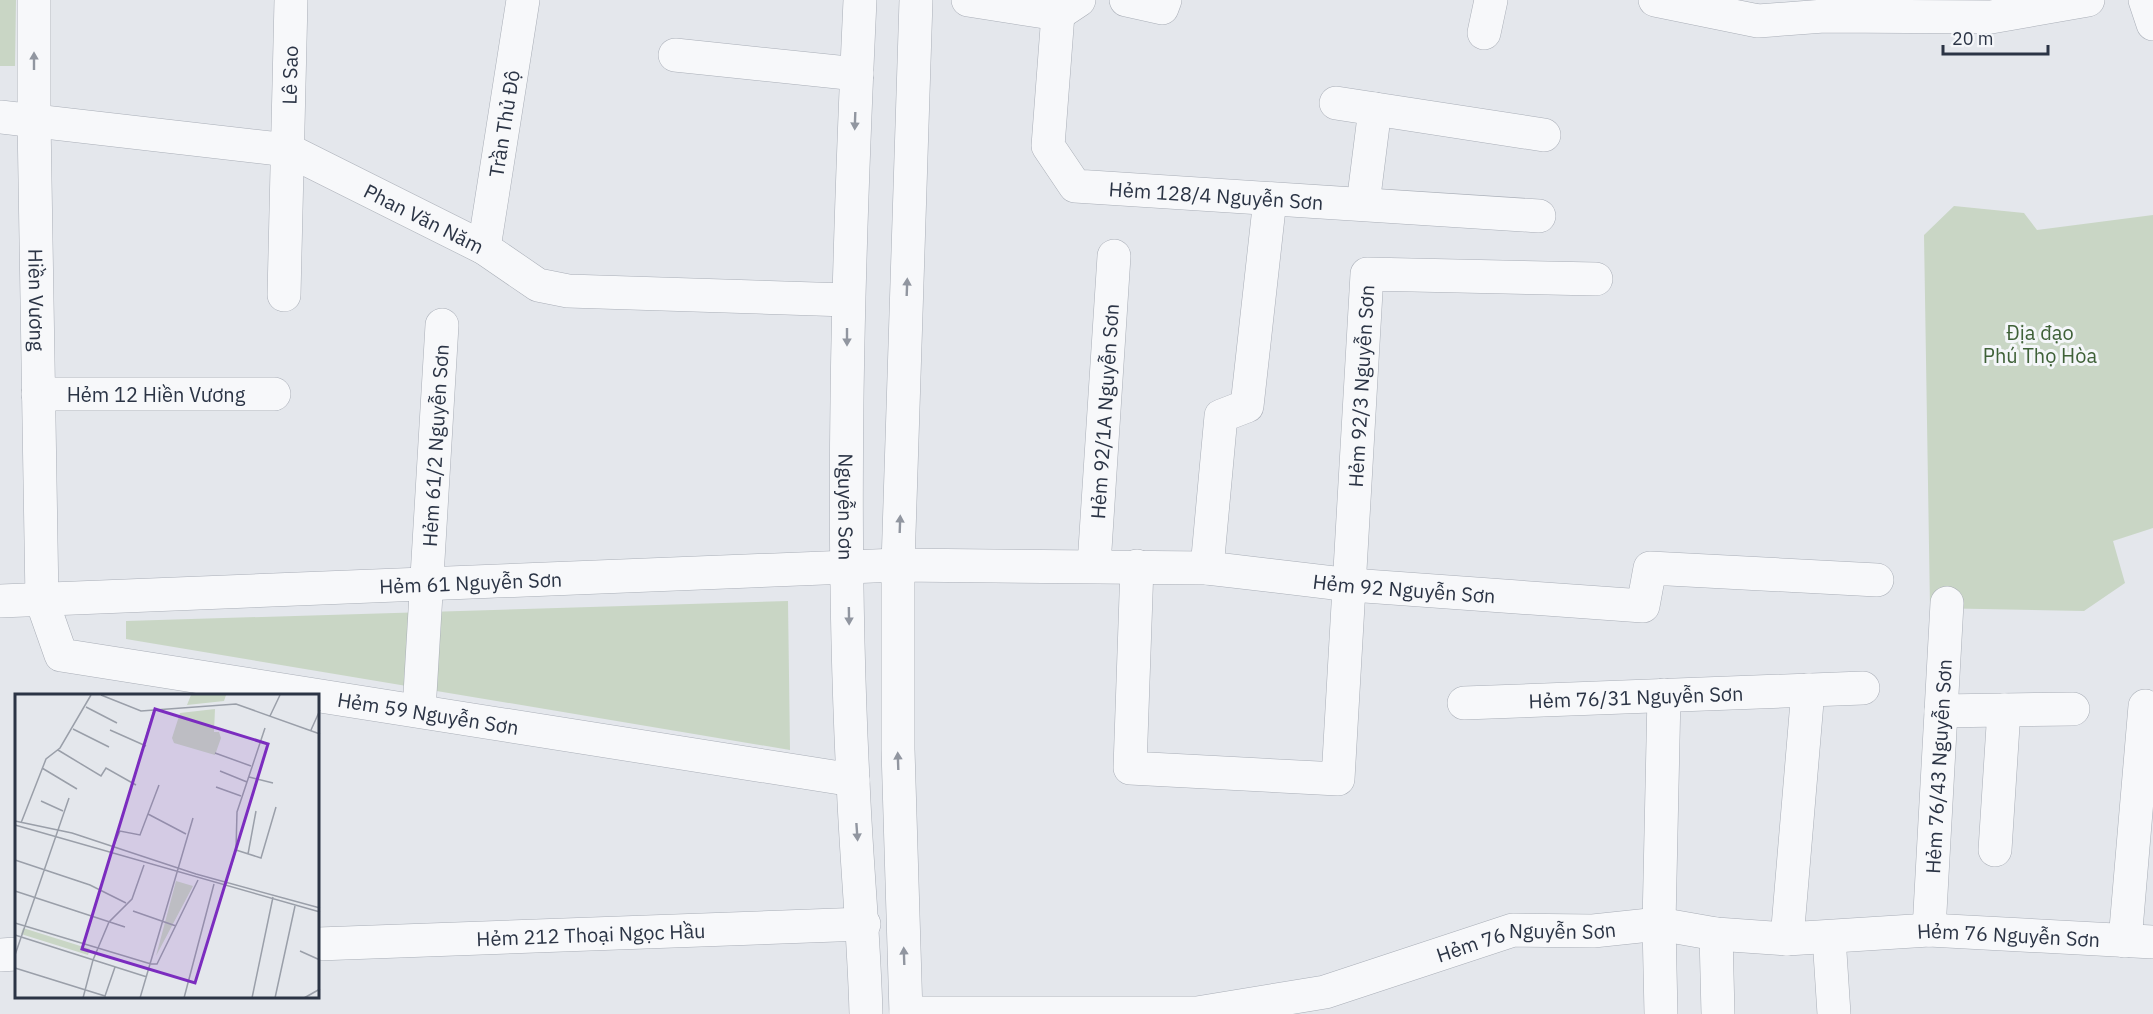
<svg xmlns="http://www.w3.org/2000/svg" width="2153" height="1014" viewBox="0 0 2153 1014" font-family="'IBM Plex Sans',sans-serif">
  <rect width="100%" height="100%" fill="#e4e7ec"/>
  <path fill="#c9d6c5" d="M0 0H16L15 66H0Z
    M1954 206 2024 213 2037 230 2153 215V528L2113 541 2125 583 2084 611 1930 608 1924 235Z
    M788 601 790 750 126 639V621Z"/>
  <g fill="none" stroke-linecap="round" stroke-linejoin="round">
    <g stroke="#a9aeb7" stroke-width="34">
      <g id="minor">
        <path id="s1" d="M34 0V119L42 601 61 655 853 780"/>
        <path id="s2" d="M860 0C848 259 840 520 853 780 856 858 864 936 866 1014"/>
        <path d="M968 0 1058 14 1079 0"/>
        <path d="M1126 0 1162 8 1165 0"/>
        <path d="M1655 0 1758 21 1824 16 1991 17 2088 0"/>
        <path d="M2145 0 2153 24"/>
        <path id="s3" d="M1058 14 1048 146 1075 186 1539 216"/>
        <path d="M1484 33 1491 0"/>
        <path d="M675 55 857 74"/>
        <path d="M1336 103 1544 135"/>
        <path id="s4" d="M0 117 288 150 484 248 538 285 568 291 847 300"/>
        <path d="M1363 204 1375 109"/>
        <path id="s5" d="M484 248 523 0"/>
        <path id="s6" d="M284 295 291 0"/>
        <path id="s7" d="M38 394H274"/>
        <path id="s8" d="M1094 565 1114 256"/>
        <path id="s9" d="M1137 566 1130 768 1338 779 1367 274 1596 279"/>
        <path d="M1207 568 1221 416 1247 406 1270 199"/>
        <path id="s10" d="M0 601 898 565 1207 568 1351 585 1643 606 1650 568 1877 580"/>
        <path id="s11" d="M1464 703 1863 688"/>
        <path id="s12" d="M419 711 442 325"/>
        <path d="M1941 711 2073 709"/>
        <path d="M1995 850 2004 710"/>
        <path id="s13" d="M1929 930 1947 603"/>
        <path d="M1716 934 1718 1014"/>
        <path d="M1829 937 1834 1014"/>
        <path d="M1787 939 1808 690"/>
        <path d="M2125 941 2145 706"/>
        <path id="s14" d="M318 944 864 924"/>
        <path d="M0 955 16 954"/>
        <path id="s15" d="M906 1013H1197L1325 992 1513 930 1593 931 1659 924 1716 934 1787 939 1929 930 2153 942"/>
        <path d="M906 1014 898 749V565L916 0"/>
        <path d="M1661 1014 1659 924 1664 695"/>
      </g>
    </g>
    <use href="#minor" stroke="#f7f8fa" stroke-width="33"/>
  </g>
  <defs><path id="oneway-solid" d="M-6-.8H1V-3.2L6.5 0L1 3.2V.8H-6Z" transform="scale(1.5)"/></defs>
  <g fill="#9196a0">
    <use href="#oneway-solid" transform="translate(34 61) rotate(-90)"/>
    <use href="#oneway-solid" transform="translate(855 121) rotate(92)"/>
    <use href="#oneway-solid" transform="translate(907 287) rotate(-88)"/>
    <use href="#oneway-solid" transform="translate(847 337) rotate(90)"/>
    <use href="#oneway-solid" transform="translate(900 524) rotate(-88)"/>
    <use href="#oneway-solid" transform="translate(849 616) rotate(89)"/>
    <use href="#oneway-solid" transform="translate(898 761) rotate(-92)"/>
    <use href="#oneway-solid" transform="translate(857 832) rotate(86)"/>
    <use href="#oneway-solid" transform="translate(904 956) rotate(-92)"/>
  </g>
  <g text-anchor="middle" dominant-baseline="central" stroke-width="6" stroke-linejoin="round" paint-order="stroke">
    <g font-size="20" fill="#2b3445" stroke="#f4f6f9">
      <text stroke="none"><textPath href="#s6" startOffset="220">Lê Sao</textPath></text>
      <text stroke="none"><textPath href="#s5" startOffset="126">Trần Thủ Độ</textPath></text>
      <text stroke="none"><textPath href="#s3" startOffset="322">Hẻm 128/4 Nguyễn Sơn</textPath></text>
      <text stroke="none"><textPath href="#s4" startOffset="442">Phan Văn Năm</textPath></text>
      <text stroke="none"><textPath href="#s1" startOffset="300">Hiền Vương</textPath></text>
      <text stroke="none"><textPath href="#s9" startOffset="804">Hẻm 92/3 Nguyễn Sơn</textPath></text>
      <text stroke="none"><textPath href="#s7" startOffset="118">Hẻm 12 Hiền Vương</textPath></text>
      <text stroke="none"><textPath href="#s8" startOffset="154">Hẻm 92/1A Nguyễn Sơn</textPath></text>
      <text stroke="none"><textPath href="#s12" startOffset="266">Hẻm 61/2 Nguyễn Sơn</textPath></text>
      <text stroke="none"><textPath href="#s2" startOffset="507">Nguyễn Sơn</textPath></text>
      <text stroke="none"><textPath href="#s10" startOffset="471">Hẻm 61 Nguyễn Sơn</textPath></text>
      <text stroke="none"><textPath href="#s10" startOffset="1406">Hẻm 92 Nguyễn Sơn</textPath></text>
      <text stroke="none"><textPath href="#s11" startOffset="172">Hẻm 76/31 Nguyễn Sơn</textPath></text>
      <text stroke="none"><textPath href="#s1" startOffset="1030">Hẻm 59 Nguyễn Sơn</textPath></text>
      <text stroke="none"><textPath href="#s13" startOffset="164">Hẻm 76/43 Nguyễn Sơn</textPath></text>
      <text stroke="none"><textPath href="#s14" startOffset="273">Hẻm 212 Thoại Ngọc Hầu</textPath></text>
      <text stroke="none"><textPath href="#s15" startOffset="1116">Hẻm 76 Nguyễn Sơn</textPath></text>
      <text stroke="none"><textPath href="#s15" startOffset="630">Hẻm 76 Nguyễn Sơn</textPath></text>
    </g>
    <g font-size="20" fill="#3f6138" stroke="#f4f6f9">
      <text x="2040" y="332">Địa đạo<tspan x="2040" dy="23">Phú Thọ Hòa</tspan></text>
    </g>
  </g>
  <g transform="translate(15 694)">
    <rect width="304" height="304" fill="#e4e7ec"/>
    <path d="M176 1H211L209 7 172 11ZM200 15 199 38H204L206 44 200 61 159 49 157 44 165 19ZM161 187 178 192 141 262ZM8 234 75 255 73 261 6 240Z" fill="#c9d6c5"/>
    <path fill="none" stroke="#9a9fa9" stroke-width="1.5" d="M86 1 126 17 221 10 305 40M71 13 102 29M255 22 265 1M58 35 94 53M95 36 131 52M296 36 305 16M43 56 86 82 91 74 121 91M200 59 236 72M123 71 139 16M27 74 62 95M205 77 232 88M234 83 258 89M201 93 226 102M26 107 48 117M133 120 171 140M0 127 57 139 181 180 305 214M6 129 31 65 45 54 76 1M0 131 305 218M97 155 105 137 125 141 144 91M221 156 246 164 261 113M233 160 241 117M0 166 75 191 111 209M211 188 221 156 222 118 250 34M0 197 110 233M118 217 161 232M0 229 136 270M0 241 132 283M285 257 305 266M0 261 54 104M136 270H142L183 186M0 274 90 302 100 273M68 304 78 266 94 228 117 205 129 171M125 304 178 124M169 304 199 190M237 304 258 203M260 304 280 212M289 304 305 295"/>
    <path fill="#7b2cbf" fill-opacity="0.15" stroke="#7b2cbf" stroke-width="3" d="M140 15 253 50 180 289 67 255Z"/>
    <rect width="304" height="304" fill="none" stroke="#2b3445" stroke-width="3"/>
  </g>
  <path d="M1943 45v9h105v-9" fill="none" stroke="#2b3445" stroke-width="3"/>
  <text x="1952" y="45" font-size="18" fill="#2b3445" stroke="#f4f6f9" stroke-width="4.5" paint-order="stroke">20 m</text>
</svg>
